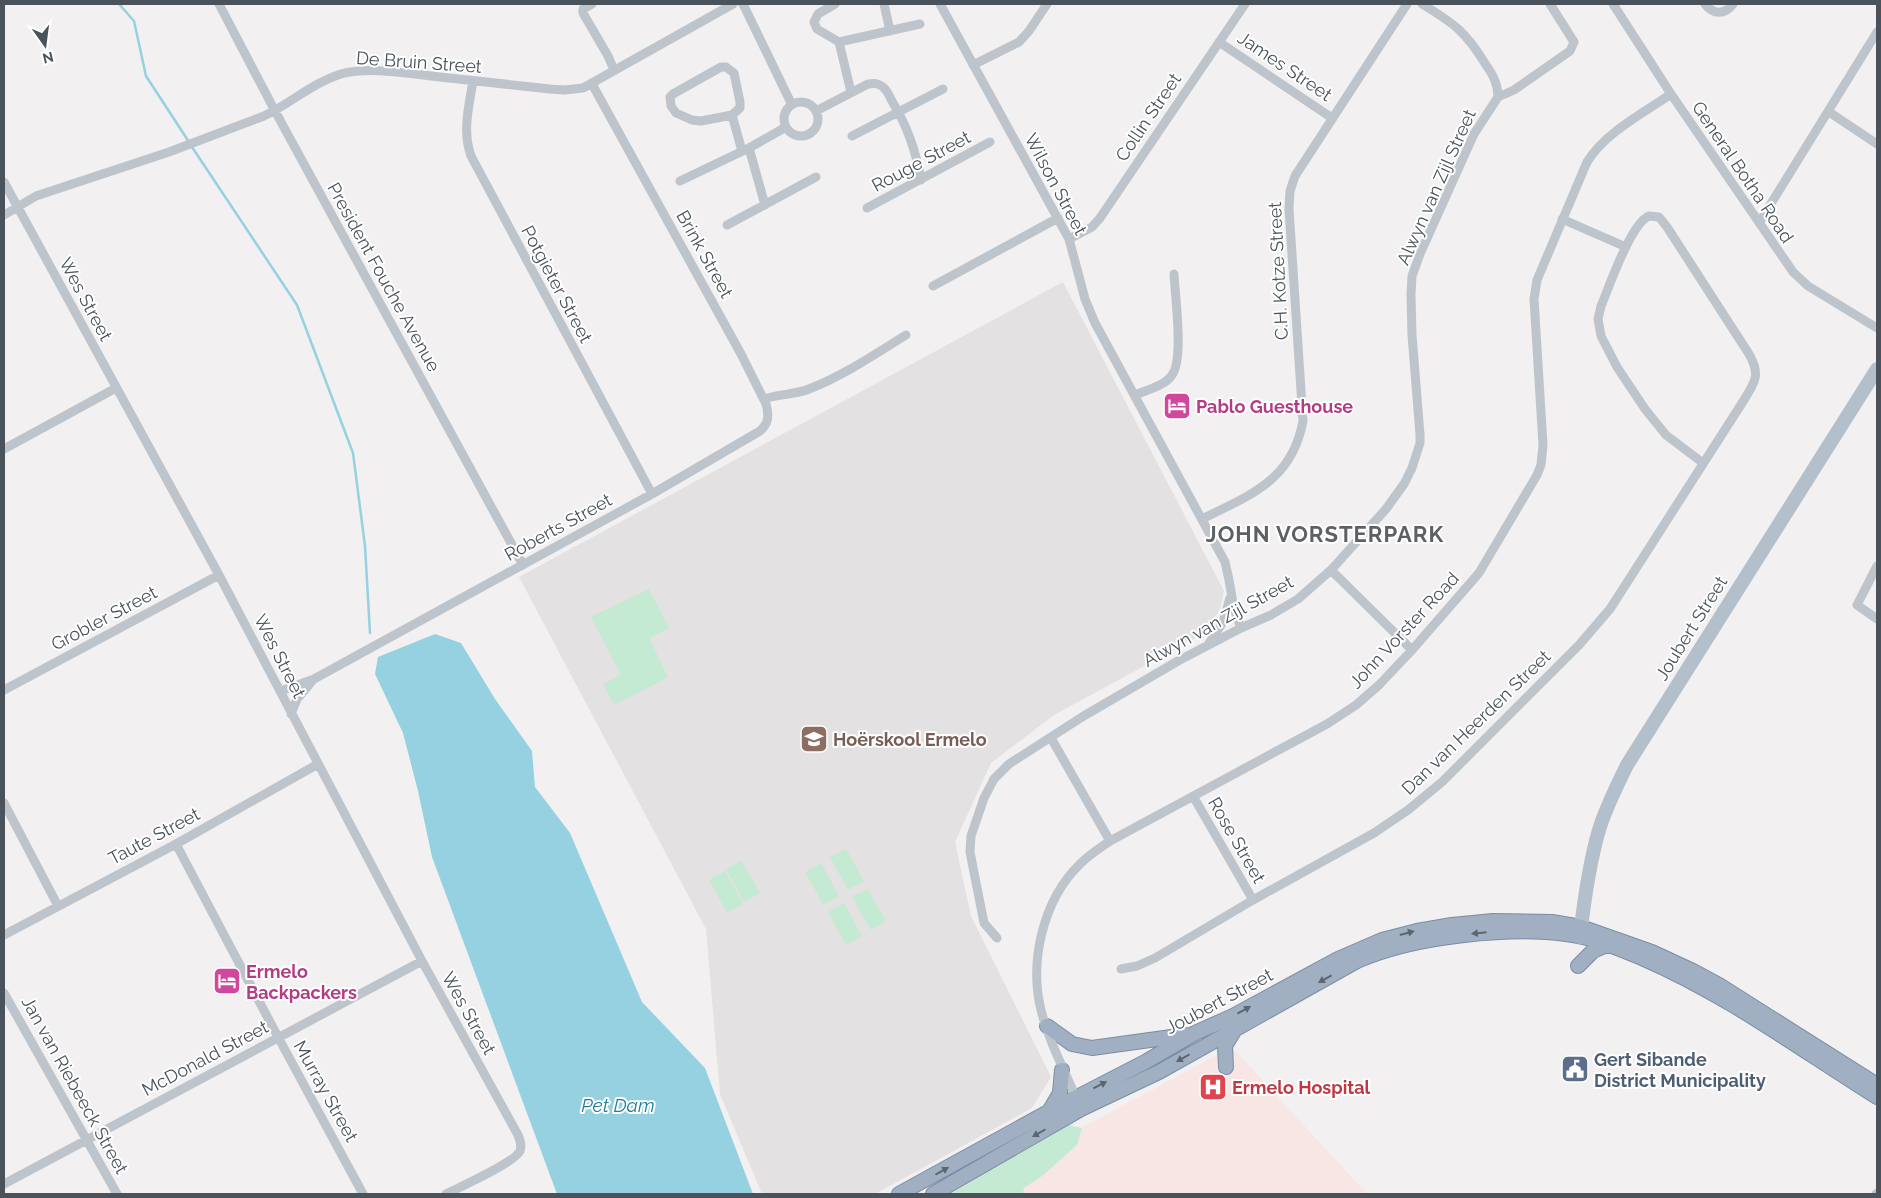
<svg xmlns="http://www.w3.org/2000/svg" width="1881" height="1198" viewBox="0 0 1881 1198" font-family="Raleway,sans-serif">
  <rect width="100%" height="100%" fill="#f2f0f0"/>
  <path fill="#e3e1e1" d="M1063 282 1224 591 1219 612 1194 639 1054 715 991 763 955 842 971 916 1051 1077 1032 1108 875 1194H762L720 1094 706 929 519 577Z"/>
  <path fill="#f8e6e4" d="M1232 1047 1367 1194H958Z"/>
  <path fill="#c4ead3" d="M649 589 669 628 649 638 668 677 614 705 603 684 621 675 591 617Z
    M846 849 864 881 848 890 830 857Z
    M742 861 760 893 744 902 726 869Z
    M821 863 839 896 823 904 805 872Z
    M725 871 743 904 727 913 709 880Z
    M868 889 886 921 871 930 852 897Z
    M844 903 862 936 846 945 828 912Z
    M1069 1125 1082 1128 1077 1145 1042 1176 1024 1188 1023 1194H950Z"/>
  <path fill="#96d1e2" d="M435 634 461 643 495 699 532 751 535 787 570 833 642 1002 705 1068 753 1194H557L432 857 418 791 403 733 375 674 378 657Z"/>
  <g fill="none" stroke-linecap="round" stroke-linejoin="round">
    <path stroke="#96d1e2" stroke-width="2.5" d="M119 4 134 21 146 76 189 142
      M192 147 297 305 353 453 365 546 370 633"/>
    <g stroke="#798da5" stroke-width="16">
      <path id="trunk" d="M1578 966 1593 951 1607 945
        M1047 1026 1072 1044 1092 1048 1186 1035
        M1226 1067 1225 1046 1234 1031
        M1050 1110 1060 1093 1062 1070
        M899 1194 1050 1111 1147 1061 1195 1033 1233 1016 1338 959 1382 940 1417 931 1452 925 1493 921 1552 922 1581 927 1652 952 1693 971 1719 985 1877 1085
        M933 1194 1081 1109 1159 1072 1357 961C1391 946 1428 939 1464 935 1498 931 1532 929 1566 934 1592 937 1618 948 1642 958 1726 994 1800 1049 1877 1097"/>
    </g>
    <path stroke="#bdc4cb" stroke-width="9" d="M219 4 275 111 523 565
      M592 4 583 9V13L608 56 614 70
      M743 4 792 105
      M835 4 818 14 814 22 817 29 839 42 920 24
      M884 4 890 31
      M940 4 1069 239 1085 299 1095 323 1225 562 1229 580 1234 609 1241 628
      M1613 4 1671 94 1793 272 1808 286 1877 328
      M1705 4C1713 15 1725 15 1733 4
      M839 42 851 92
      M1219 42 1332 118
      M973 65 1019 42 1029 31 1047 4
      M721 67H726L734 73 740 102V108L732 115 701 121 692 120 676 113 671 106 670 97 673 94Z
      M473 81C469 106 462 131 471 156L652 494
      M1498 97 1514 90 1570 51 1574 42 1550 4
      M784 119a17 17 0 1 1 34 0a17 17 0 1 1-34 0Z
      M816 111 868 84C874 83 878 83 883 87 888 91 890 98 893 103 908 127 916 152 921 180
      M1829 112 1877 144
      M732 115 742 151
      M852 136 943 89
      M749 148 765 205
      M680 181 749 148 786 127
      M4 182 219 575 422 961 518 1135C520 1140 522 1145 520 1151 514 1163 460 1187 446 1194
      M867 208 990 142
      M4 215 36 196 169 152 264 116C290 104 312 83 341 74 371 66 409 74 440 77 476 81 513 85 550 89L564 90 583 88 733 4
      M1562 219 1626 247
      M1759 223 1877 32
      M727 225 816 177
      M1069 239 1092 227 1100 218 1245 4
      M933 286 1058 218
      M1135 395C1146 390 1165 386 1172 375 1184 359 1175 296 1174 274
      M764 399C778 394 794 395 809 389 843 376 875 354 906 335
      M4 449 116 388
      M1202 519C1250 495 1292 481 1303 421L1289 209 1290 191 1295 176 1407 4
      M1877 566 1857 605 1877 619
      M1331 570 1412 650
      M1208 645 1223 622 1230 598
      M4 690 219 575
      M281 691 314 679 652 494 760 431C769 423 769 415 766 404L741 354 592 84
      M291 714 297 699 312 681
      M1051 738 1110 841
      M1193 796 1253 900
      M4 803 58 906
      M176 844 278 1037 363 1194
      M4 935 176 844 318 764
      M997 938 984 923 970 852 971 836 984 798 994 779 1009 764 1082 717 1178 661 1241 628 1271 615 1298 599 1331 570 1386 509 1404 484 1412 468 1420 443V435L1412 335 1411 294 1412 276 1420 254 1474 134 1498 97C1498 84 1493 75 1486 65 1466 32 1455 24 1422 4
      M1121 969 1137 966 1155 958 1253 900 1374 833 1408 810 1442 782 1579 645 1610 609 1744 400C1755 382 1761 375 1749 354L1667 227 1659 217 1649 216C1631 223 1609 287 1601 306L1598 319 1601 336 1617 367 1645 409 1666 435 1703 463
      M4 993 117 1194
      M1078 1102C1065 1071 1049 1042 1041 1010 1029 961 1043 900 1080 864 1089 855 1100 848 1110 841L1327 724 1356 705 1379 685 1412 650 1479 573 1537 475 1541 465 1543 445 1534 299 1537 280 1587 162C1606 132 1642 114 1671 94
      M4 1184 422 961
      M1876 1194 1877 1193"/>
    <path stroke="#b3bfcb" stroke-width="14" d="M1580 937C1584 901 1589 864 1599 830 1606 807 1617 786 1627 765L1877 369"/>
    <use href="#trunk" stroke="#a0b0c2" stroke-width="14"/>
  </g>
  <defs><path id="oneway-solid" d="M-6-.8H1V-3.2L6.5 0L1 3.2V.8H-6Z" transform="scale(1.25)"/></defs>
  <g fill="#5b6670">
    <use href="#oneway-solid" transform="translate(1407 933) rotate(-15)"/>
    <use href="#oneway-solid" transform="translate(1479 933) rotate(174)"/>
    <use href="#oneway-solid" transform="translate(1325 979) rotate(151)"/>
    <use href="#oneway-solid" transform="translate(1244 1010) rotate(-29)"/>
    <use href="#oneway-solid" transform="translate(1183 1058) rotate(151)"/>
    <use href="#oneway-solid" transform="translate(1100 1085) rotate(-27)"/>
    <use href="#oneway-solid" transform="translate(1039 1133) rotate(150)"/>
    <use href="#oneway-solid" transform="translate(942 1171) rotate(-29)"/>
  </g>
  <defs>
    <g id="hotel-square" transform="scale(1.4375)"><rect x="-9" y="-9" width="18" height="18" rx="4" fill="#d1479c" stroke="#fff"/><path d="M-6-4.5h1.5V1H6V5H4.5V3h-9V5H-6ZM-4 0a1.8 1.8 0 1 1 3.6 0ZM.5 0V-2.5h3Q6-2.5 6 0Z" fill="#fff"/></g>
    <g id="school-square" transform="scale(1.4375)"><rect x="-9" y="-9" width="18" height="18" rx="4" fill="#8d6e63" stroke="#fff"/><path d="M0-5L7-2L0 1L-7-2ZM-4 1L0 2.5L4 1V4Q0 6-4 4Z" fill="#fff"/></g>
    <g id="civic-square" transform="scale(1.4375)"><rect x="-9" y="-9" width="18" height="18" rx="4" fill="#5c6f8a" stroke="#fff"/><path d="M-.6-6.5H3V-4.5H.6V-3L4-1V1h2V6H-6V1h2V-1L-.6-3ZM-1.2 2.5V6h2.4V2.5Z" fill="#fff"/></g>
    <g id="hospital-square" transform="scale(1.4375)"><rect x="-9" y="-9" width="18" height="18" rx="4" fill="#e0444e" stroke="#fff"/><path d="M-5-5h3v3.5h4V-5h3V5h-3V1.5h-4V5h-3Z" fill="#fff"/></g>
  </defs>
  <g fill-rule="evenodd">
    <use href="#hotel-square" x="1177" y="406"/>
    <use href="#school-square" x="814" y="739"/>
    <use href="#hotel-square" x="227" y="981"/>
    <use href="#civic-square" x="1575" y="1069"/>
    <use href="#hospital-square" x="1213" y="1087"/>
  </g>
  <g text-anchor="middle" dominant-baseline="central" stroke-width="4" stroke-linejoin="round" paint-order="stroke">
    <g font-size="18" fill="#4a535b" stroke="#fff">
      <text transform="translate(419 62) rotate(4)">De Bruin Street</text>
      <text transform="translate(1285 66) rotate(34)">James Street</text>
      <text transform="translate(1148 117) rotate(-56)">Collin Street</text>
      <text transform="translate(921 161) rotate(-28)">Rouge Street</text>
      <text transform="translate(1743 172) rotate(56)">General Botha Road</text>
      <text transform="translate(1056 184) rotate(62)">Wilson Street</text>
      <text transform="translate(1436 187) rotate(-66)">Alwyn van Zijl Street</text>
      <text transform="translate(705 254) rotate(61)">Brink Street</text>
      <text transform="translate(1278 271) rotate(-93)">C.H. Kotze Street</text>
      <text transform="translate(384 277) rotate(61)">President Fouche Avenue</text>
      <text transform="translate(557 284) rotate(62)">Potgieter Street</text>
      <text transform="translate(86 299) rotate(62)">Wes Street</text>
      <text transform="translate(558 527) rotate(-29)">Roberts Street</text>
      <text transform="translate(104 618) rotate(-28)">Grobler Street</text>
      <text transform="translate(1218 621) rotate(-29)">Alwyn van Zijl Street</text>
      <text transform="translate(1691 628) rotate(-58)">Joubert Street</text>
      <text transform="translate(1404 630) rotate(-47)">John Vorster Road</text>
      <text transform="translate(280 656) rotate(63)">Wes Street</text>
      <text transform="translate(1476 722) rotate(-44)">Dan van Heerden Street</text>
      <text transform="translate(154 836) rotate(-28)">Taute Street</text>
      <text transform="translate(1237 840) rotate(60)">Rose Street</text>
      <text transform="translate(1219 1001) rotate(-28)">Joubert Street</text>
      <text transform="translate(469 1013) rotate(61)">Wes Street</text>
      <text transform="translate(205 1058) rotate(-28)">McDonald Street</text>
      <text transform="translate(75 1085) rotate(61)">Jan van Riebeeck Street</text>
      <text transform="translate(326 1091) rotate(61)">Murray Street</text>
    </g>
    <g font-size="18" font-weight="bold" fill="#b23c85" stroke="#fff" text-anchor="start">
      <text x="1196" y="406">Pablo Guesthouse</text>
      <text x="246" y="971">Ermelo<tspan x="246" dy="21">Backpackers</tspan></text>
    </g>
    <g font-size="18" font-weight="bold" fill="#785e54" stroke="#fff" text-anchor="start">
      <text x="833" y="739">Hoërskool Ermelo</text>
    </g>
    <g font-size="18" font-weight="bold" fill="#4e5e75" stroke="#fff" text-anchor="start">
      <text x="1594" y="1059">Gert Sibande<tspan x="1594" dy="21">District Municipality</tspan></text>
    </g>
    <g font-size="18" font-weight="bold" fill="#be3a42" stroke="#fff" text-anchor="start">
      <text x="1232" y="1087">Ermelo Hospital</text>
    </g>
    <g font-size="19" font-style="italic" fill="#1d7f9b" stroke="#fff">
      <text x="618" y="1105">Pet Dam</text>
    </g>
    <g font-size="22" font-weight="bold" letter-spacing="1" fill="#5d6064" stroke="#fff">
      <text x="1325" y="534">JOHN VORSTERPARK</text>
    </g>
  </g>
  <rect width="1881" height="1198" fill="none" stroke="#4a535b" stroke-width="10"/>
  <g transform="translate(45 45) rotate(166)" stroke="#ffffff" stroke-width="4" paint-order="stroke">
  <path d="M0-4L9 19L0 12L-9 19Z" fill="#4a535b"/>
  <text y="-8" font-size="14" font-weight="bold" text-anchor="middle" fill="#4a535b">N</text>
  </g>
</svg>
